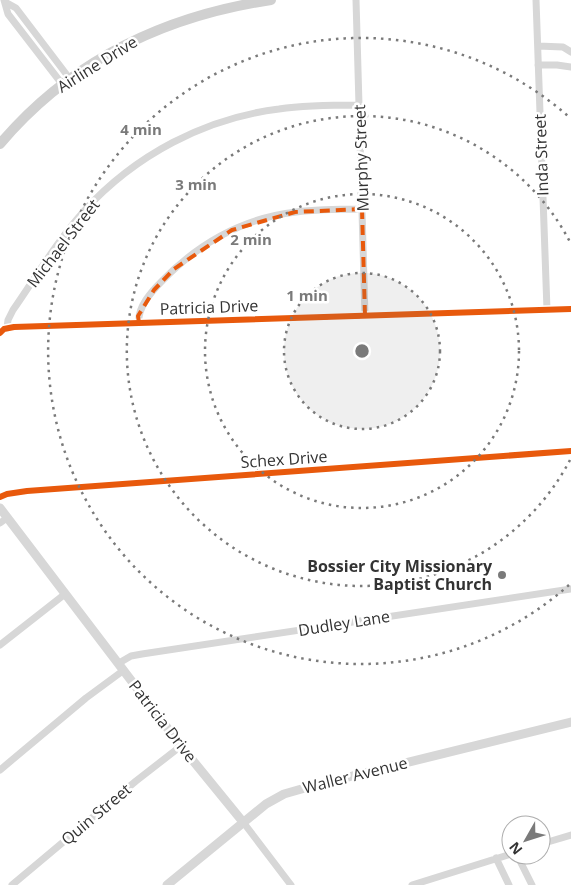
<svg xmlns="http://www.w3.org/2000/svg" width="571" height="885" viewBox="0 0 571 885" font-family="'Open Sans',sans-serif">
  <rect width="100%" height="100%" fill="#fff"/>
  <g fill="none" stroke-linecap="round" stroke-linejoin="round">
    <path stroke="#d7d7d7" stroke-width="7" d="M4 0 8 14 62 84
      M356 0 365 316
      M536 0 547 310
      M5 2 16 8 70 79
      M538 46 563 47 571 52
      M538 65H557L571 67
      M139 323C137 307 152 291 162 281 199 243 244 218 296 212 318 209 340 209 362 209
      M7 328 8 320 13 310C36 277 57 241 84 211 135 155 205 118 279 109 306 105 332 105 359 105
      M0 333 4 329 14 327 571 309
      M0 497 7 494 27 491 571 451
      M0 523 7 518
      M0 645 65 594
      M119 663 131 656 142 654 571 589
      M0 770 86 698 124 670
      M243 822 291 885
      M541 844 571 835
      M517 855 532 885
      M496 858 509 885
      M12 885 136 781 181 746
      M412 885 511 854"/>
    <path stroke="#d7d7d7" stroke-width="9" d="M0 508 181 746 243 822
      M167 885 266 804 284 794 312 786 571 722"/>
    <path stroke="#d0d0d0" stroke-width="10" d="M0 144C71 60 164 16 271 0"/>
    <g stroke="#fff" stroke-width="9">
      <path id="cycleway" d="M0 333 4 329 14 327 571 309
        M0 497 7 494 27 491 571 451"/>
    </g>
    <use href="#cycleway" stroke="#e8590c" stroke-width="6"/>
  </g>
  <path fill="none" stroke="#e8590c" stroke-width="4" stroke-dasharray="10 6" stroke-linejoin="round" d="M362 209 365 316 139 323 138 316 154 290 174 269 232 230 295 212Z"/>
  <circle cx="362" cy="351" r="78" fill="#7a7a7a" fill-opacity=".12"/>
  <g fill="none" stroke="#7a7a7a" stroke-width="2.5" stroke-dasharray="2.5 5">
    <circle cx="362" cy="351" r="78"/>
    <circle cx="362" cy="351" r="157"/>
    <path d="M570 460A235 235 0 1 1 570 242"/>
    <path d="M569 585A313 313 0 1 1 569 117"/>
  </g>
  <circle fill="#7a7a7a" stroke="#fff" stroke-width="2" cx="502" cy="575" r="5"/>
  <g text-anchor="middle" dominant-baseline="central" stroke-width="5" stroke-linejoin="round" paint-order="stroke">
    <g font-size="16" fill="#333" stroke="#fff">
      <text transform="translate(97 64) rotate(-32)">Airline Drive</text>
      <text transform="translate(541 155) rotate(-92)">Inda Street</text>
      <text transform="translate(361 158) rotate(-92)">Murphy Street</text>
      <text transform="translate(63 243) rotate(-52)">Michael Street</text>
      <text transform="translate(209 307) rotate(-2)">Patricia Drive</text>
      <text transform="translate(284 459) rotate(-4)">Schex Drive</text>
      <text transform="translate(344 623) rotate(-9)">Dudley Lane</text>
      <text transform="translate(163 721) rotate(52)">Patricia Drive</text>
      <text transform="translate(355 775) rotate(-14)">Waller Avenue</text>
      <text transform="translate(96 814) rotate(-40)">Quin Street</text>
    </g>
    <g font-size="16" font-weight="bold" fill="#333" stroke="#fff" text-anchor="end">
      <text x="492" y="566">Bossier City Missionary<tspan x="492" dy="18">Baptist Church</tspan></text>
    </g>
  </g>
  <circle cx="362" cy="351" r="8" fill="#7a7a7a" stroke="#fff" stroke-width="2.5"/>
  <g font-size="15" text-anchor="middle" font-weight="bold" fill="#7a7a7a" stroke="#fff" stroke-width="5" stroke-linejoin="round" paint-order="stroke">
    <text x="141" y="135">4 min</text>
    <text x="196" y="190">3 min</text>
    <text x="251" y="245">2 min</text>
    <text x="307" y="301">1 min</text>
  </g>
  <g transform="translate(526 840) rotate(231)"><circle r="24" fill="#ffffff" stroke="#adadad"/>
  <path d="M0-4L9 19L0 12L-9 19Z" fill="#7a7a7a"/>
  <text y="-8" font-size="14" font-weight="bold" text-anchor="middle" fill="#333333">N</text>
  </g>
</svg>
